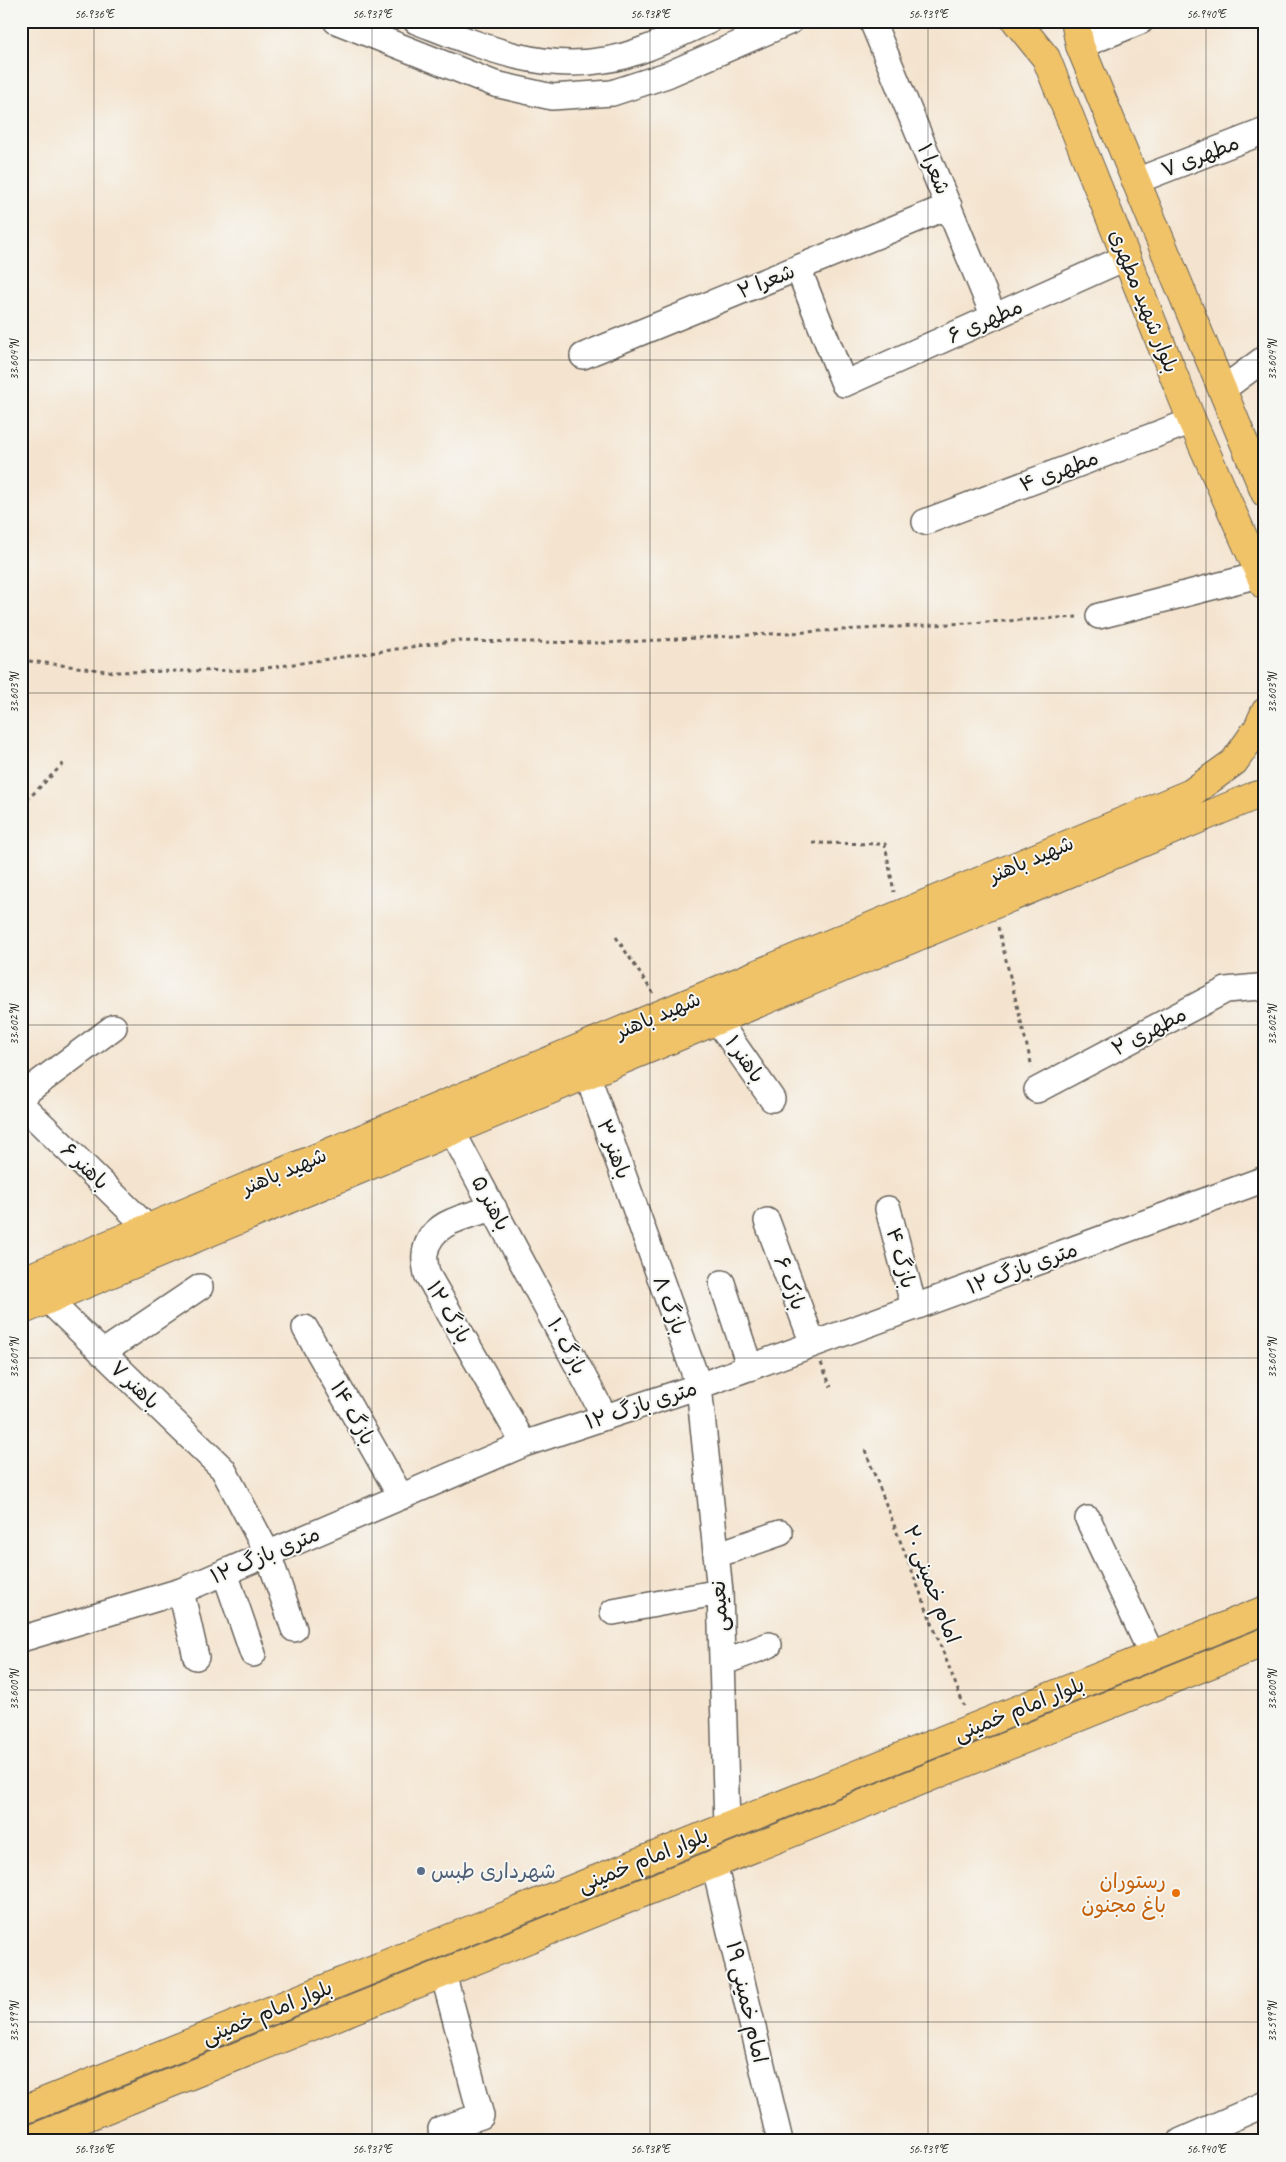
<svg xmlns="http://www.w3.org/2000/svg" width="1286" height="2162" viewBox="0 0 1286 2162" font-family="Caveat,'Playpen Sans Arabic',sans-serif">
  <rect width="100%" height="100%" fill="#f6f6f2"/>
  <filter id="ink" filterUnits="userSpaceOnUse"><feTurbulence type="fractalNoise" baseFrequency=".02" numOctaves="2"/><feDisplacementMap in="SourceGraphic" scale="10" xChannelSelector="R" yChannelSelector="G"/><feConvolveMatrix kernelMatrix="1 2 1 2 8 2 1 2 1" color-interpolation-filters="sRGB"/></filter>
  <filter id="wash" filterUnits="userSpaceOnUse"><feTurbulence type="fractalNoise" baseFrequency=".0096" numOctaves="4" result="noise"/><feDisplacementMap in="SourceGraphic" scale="20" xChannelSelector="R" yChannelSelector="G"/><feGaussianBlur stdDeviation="1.12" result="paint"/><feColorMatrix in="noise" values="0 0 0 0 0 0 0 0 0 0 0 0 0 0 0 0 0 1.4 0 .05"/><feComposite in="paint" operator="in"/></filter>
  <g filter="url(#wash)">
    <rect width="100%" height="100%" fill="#f4e4cf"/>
  </g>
  <g filter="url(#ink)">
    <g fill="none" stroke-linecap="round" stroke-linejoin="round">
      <g stroke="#68625b" stroke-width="28">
        <path id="minor" d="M336 21 495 84 552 97 612 93 667 75 791 21
          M416 21C478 45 537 72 605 60 639 55 677 35 709 21
          M872 21 994 317
          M1080 46 1141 21
          M1136 181 1265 131
          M798 268 844 384 1127 257
          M583 356 949 206
          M1222 390 1265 358
          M925 522 1192 421
          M1099 616 1259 575
          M717 1020 772 1099
          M587 1074 699 1386 720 1592 727 1826
          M1037 1090 1226 990 1258 987 1265 990
          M21 1096 114 1027
          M21 1104 148 1228
          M452 1131 605 1417
          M494 1208C468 1216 429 1221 425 1254 424 1260 426 1268 427 1274L524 1444
          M888 1209 914 1307
          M767 1221 813 1344
          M722 1283 750 1368
          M48 1300 223 1469 268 1554 294 1629
          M305 1328 401 1497
          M102 1353 200 1287
          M1088 1519 1152 1655
          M716 1555 780 1533
          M225 1573 253 1654
          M181 1591 196 1657
          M613 1612 720 1592
          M21 1639 181 1591 524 1444 699 1386 1265 1179
          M722 1663 769 1645
          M714 1864 780 2141
          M443 1973 481 2116 441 2129 444 2141
          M1181 2141 1265 2104"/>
      </g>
      <g stroke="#68625b" stroke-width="30">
        <path id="major" d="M1016 21 1046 58 1192 421 1265 586
          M1075 21 1080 46 1265 493
          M21 1281 1191 793 1234 762 1258 728 1265 712
          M21 1311 1254 796 1265 794
          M21 2111 1265 1610
          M27 2141 1265 1642"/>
      </g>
      <path stroke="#68625b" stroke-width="3" stroke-dasharray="4 4" stroke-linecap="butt" d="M21 660 115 672 253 670 452 641 606 643 1077 617
        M21 806 64 763
        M812 843 885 844 894 892
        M998 927 1032 1067
        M616 937 653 993
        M821 1363 831 1387
        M865 1450 964 1706"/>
      <use href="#minor" stroke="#fff" stroke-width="25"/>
      <use href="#major" stroke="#f0c369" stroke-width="28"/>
    </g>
  </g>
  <path fill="none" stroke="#1c1c1c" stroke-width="1" stroke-opacity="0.45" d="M94 21V2141M372 21V2141M650 21V2141M928 21V2141M1206 21V2141M21 28H1265M21 360H1265M21 693H1265M21 1025H1265M21 1358H1265M21 1690H1265M21 2022H1265"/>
  <circle fill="#5c6f8a" stroke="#f6f6f2" stroke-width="2" cx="421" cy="1871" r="5"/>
  <circle fill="#e8710a" stroke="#f6f6f2" stroke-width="2" cx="1176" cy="1893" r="5"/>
  <g text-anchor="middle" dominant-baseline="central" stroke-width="4" stroke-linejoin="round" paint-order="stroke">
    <g font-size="21" fill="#1c1c1c" stroke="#f6f6f2">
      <text transform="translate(1200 156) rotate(-21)">مطهری ۷</text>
      <text transform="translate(934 169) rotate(67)">شعرا ۱</text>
      <text transform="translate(766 281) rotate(-22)">شعرا ۲</text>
      <text transform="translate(1144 301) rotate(68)">بلوار شهید مطهری</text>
      <text transform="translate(985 321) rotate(-24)">مطهری ۶</text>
      <text transform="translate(1059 471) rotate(-21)">مطهری ۴</text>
      <text transform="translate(1031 859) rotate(-23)">شهید باهنر</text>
      <text transform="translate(658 1015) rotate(-23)">شهید باهنر</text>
      <text transform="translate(1149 1031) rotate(-28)">مطهری ۲</text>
      <text transform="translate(745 1059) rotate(55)">باهنر ۱</text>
      <text transform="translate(614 1149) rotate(70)">باهنر ۳</text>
      <text transform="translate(85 1166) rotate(44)">باهنر ۶</text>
      <text transform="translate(284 1171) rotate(-23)">شهید باهنر</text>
      <text transform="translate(491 1203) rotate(62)">باهنر ۵</text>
      <text transform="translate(901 1258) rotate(75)">بازگ ۴</text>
      <text transform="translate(1022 1268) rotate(-20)">۱۲ متری بازگ</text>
      <text transform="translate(790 1283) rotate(70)">بازک ۶</text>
      <text transform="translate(670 1305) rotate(70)">بازگ ۸</text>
      <text transform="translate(449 1312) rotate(60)">بازگ ۱۲</text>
      <text transform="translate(567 1346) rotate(62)">بازگ ۱۰</text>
      <text transform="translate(135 1385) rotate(44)">باهنر ۷</text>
      <text transform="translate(641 1405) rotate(-18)">۱۲ متری بازگ</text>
      <text transform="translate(353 1413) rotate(61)">بازگ ۱۴</text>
      <text transform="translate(265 1555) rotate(-23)">۱۲ متری بازگ</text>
      <text transform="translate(932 1584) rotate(69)">امام خمینی ۲۰</text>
      <text transform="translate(719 1606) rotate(-93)">نعیمی</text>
      <text transform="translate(1019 1709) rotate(-22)">بلوار امام خمینی</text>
      <text transform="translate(643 1860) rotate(-22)">بلوار امام خمینی</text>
      <text transform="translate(747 2002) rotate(77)">امام خمینی ۱۹</text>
      <text transform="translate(267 2012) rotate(-22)">بلوار امام خمینی</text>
    </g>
    <g font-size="21" fill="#4e5e75" stroke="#f6f6f2" text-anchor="start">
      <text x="431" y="1871">شهرداری طبس</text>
    </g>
    <g font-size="21" fill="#c56008" stroke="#f6f6f2" text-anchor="end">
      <text x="1166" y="1881">رستوران<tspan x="1166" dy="24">باغ مجنون</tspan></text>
    </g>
  </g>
  <rect width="1286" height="2162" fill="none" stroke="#f6f6f2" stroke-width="55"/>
  <rect x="28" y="28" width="1230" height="2106" fill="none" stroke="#1c1c1c" stroke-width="2"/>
  <g font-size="12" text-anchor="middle" fill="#1c1c1c">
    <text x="94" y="18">56.936°E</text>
    <text x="372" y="18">56.937°E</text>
    <text x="650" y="18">56.938°E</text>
    <text x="928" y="18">56.939°E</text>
    <text x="1206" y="18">56.940°E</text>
    <text transform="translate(14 360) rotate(-90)" y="4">33.604°N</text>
    <text transform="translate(1272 360) rotate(-90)" y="4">33.604°N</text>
    <text transform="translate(14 693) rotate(-90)" y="4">33.603°N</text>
    <text transform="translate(1272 693) rotate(-90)" y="4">33.603°N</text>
    <text transform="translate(14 1025) rotate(-90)" y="4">33.602°N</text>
    <text transform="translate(1272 1025) rotate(-90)" y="4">33.602°N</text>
    <text transform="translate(14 1358) rotate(-90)" y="4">33.601°N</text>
    <text transform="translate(1272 1358) rotate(-90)" y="4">33.601°N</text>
    <text transform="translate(14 1690) rotate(-90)" y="4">33.600°N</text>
    <text transform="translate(1272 1690) rotate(-90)" y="4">33.600°N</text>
    <text transform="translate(14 2022) rotate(-90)" y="4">33.599°N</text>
    <text transform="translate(1272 2022) rotate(-90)" y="4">33.599°N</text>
    <text x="94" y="2153">56.936°E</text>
    <text x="372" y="2153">56.937°E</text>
    <text x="650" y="2153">56.938°E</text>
    <text x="928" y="2153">56.939°E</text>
    <text x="1206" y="2153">56.940°E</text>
  </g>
</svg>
